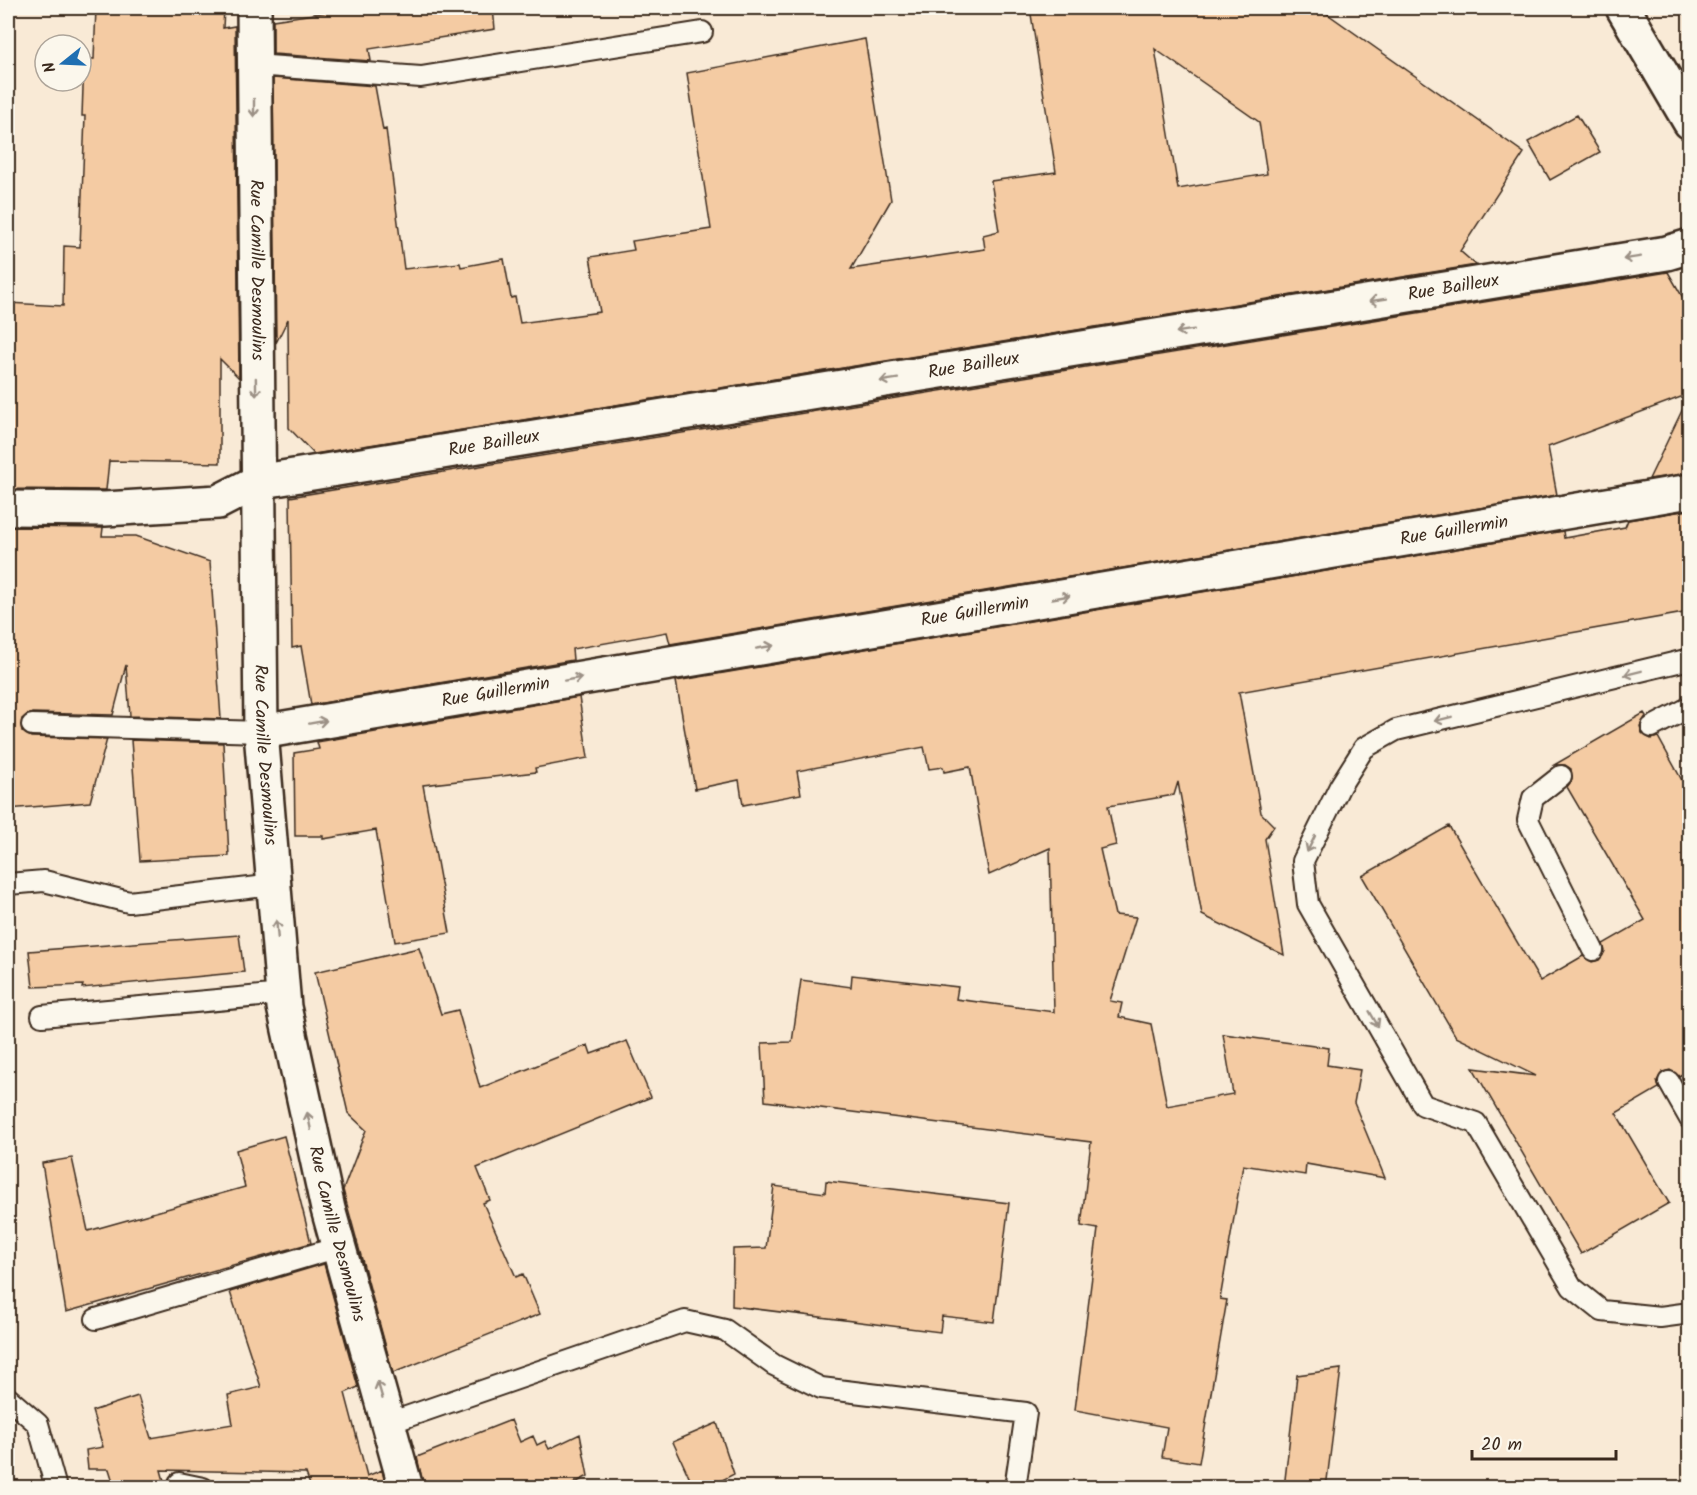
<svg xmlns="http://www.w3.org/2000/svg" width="1697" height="1495" viewBox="0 0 1697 1495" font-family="Kalam,sans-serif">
  <rect width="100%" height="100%" fill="#f9ead6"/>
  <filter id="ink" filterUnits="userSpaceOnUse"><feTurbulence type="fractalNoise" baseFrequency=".0167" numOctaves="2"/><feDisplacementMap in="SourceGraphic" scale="12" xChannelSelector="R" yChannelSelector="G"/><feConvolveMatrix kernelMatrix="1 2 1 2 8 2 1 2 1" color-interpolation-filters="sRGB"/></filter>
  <g filter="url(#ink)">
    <path fill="#f4cba3" stroke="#3b2a1e" stroke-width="1.5" fill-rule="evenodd" d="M96 8H224L223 28 235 26 239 378 220 359V463L109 461 106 490 8 489V303L63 306 64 246 80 247 85 116H82L84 59H94Z
      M355 8H493L495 29 369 49 371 61 273 54V20Z
      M1030 8H1319L1524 153 1460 251 1476 265 314 454 289 428 288 319 276 343 273 78 375 86 383 130 386 129 404 269 460 263 461 267 504 259 511 298 515 297 520 323 600 312 590 257 634 250 632 241 711 229 687 73 865 39 891 200 851 269 985 249 983 235 999 231 991 181 1056 172ZM1155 49 1259 122 1267 174 1178 189Z
      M1577 115 1600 152 1550 180 1528 142Z
      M1668 272 1689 308V394L1548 447 1557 495 670 644 667 632 572 649 573 660 311 705 301 646 292 648 290 497Z
      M1689 396V473L1649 479Z
      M1689 510V612L1239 692 1261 813 1274 826 1265 839 1284 955 1202 915 1178 782 1174 795 1108 806 1116 845 1100 849 1115 915 1136 917 1110 1001 1122 1003 1119 1017 1151 1024 1167 1106 1233 1094 1223 1034 1329 1048 1327 1065 1360 1070 1354 1103 1385 1178 1306 1164 1305 1175 1243 1165 1220 1299 1227 1300 1199 1463 1162 1457 1167 1427 1075 1410 1098 1229 1081 1226 1091 1142 765 1101 762 1043 792 1042 801 980 851 987 852 975 958 987 956 999 1054 1012 1050 848 989 875 970 767 944 772 943 767 929 769 924 747 797 771 801 794 743 805 739 780 695 789 676 681 1563 531 1564 538 1625 527 1628 520Z
      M8 527 103 528 102 536H136L210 562 221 719 130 716 126 665 113 715 32 713 22 719V731L31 737 107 739 90 802 8 809Z
      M579 697 588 758 535 768 536 772 423 785 450 933 395 942 376 830 323 839V836H295L294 753 319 749 317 742Z
      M1644 713 1646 716 1640 726 1642 733 1651 739 1658 737 1689 793V1070L1679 1076 1670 1070 1663 1072 1657 1081 1659 1088 1616 1113 1669 1203 1581 1254 1473 1068 1536 1076 1456 1037 1362 876 1449 826 1540 981 1583 956 1592 962 1599 960 1605 951 1603 944 1645 920 1567 787 1572 780 1571 769 1565 765H1554Z
      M131 740 223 743 229 856 140 861Z
      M239 935 244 972 82 988 83 985 33 987 29 951Z
      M419 948 441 1014 458 1010 480 1088 588 1045 591 1054 627 1041 651 1097 477 1168 490 1200 483 1203 516 1277 523 1274 540 1314 393 1373 343 1190 366 1130 348 1113 315 972Z
      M284 1136 311 1243 66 1312 42 1163 72 1158 88 1231 245 1187 236 1150Z
      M826 1181 1009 1203 994 1322 942 1316 940 1332 732 1306 733 1249 766 1248 774 1186 825 1193Z
      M324 1264 358 1387 345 1393 367 1476 382 1470 386 1488H311L306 1473 161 1470 166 1488H115L109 1469H88L86 1450 103 1447 92 1411 138 1396 151 1438 233 1424 228 1395 261 1387 230 1292Z
      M1341 1369 1326 1488H1284L1297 1375Z
      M511 1420 520 1442 533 1436 537 1445 545 1441 549 1449 580 1434 588 1476 566 1488H424L417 1457Z
      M717 1423 734 1474 707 1488H694L673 1442Z"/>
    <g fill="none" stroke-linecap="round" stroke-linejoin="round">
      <g stroke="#3b2a1e" stroke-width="24">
        <path id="lane" d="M254 65 421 77 702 32
          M1690 659 1396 730 1364 748 1340 786 1303 861 1308 904 1423 1105 1476 1123 1572 1287 1602 1311 1660 1317 1690 1313
          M32 725 261 732
          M1652 727 1690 707
          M1561 776 1533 798 1528 820 1593 950
          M8 884 44 881 129 902 274 885
          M42 1016 283 994
          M1669 1082 1690 1119
          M96 1319 339 1247
          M8 1398 38 1424 56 1488
          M389 1423 685 1321 725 1330 774 1365 821 1388 1026 1413 1015 1488
          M179 1483 203 1488"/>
      </g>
      <g stroke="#3b2a1e" stroke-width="38">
        <g id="street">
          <path id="s1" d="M254 8 261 732 284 1007 328 1209 406 1488"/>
          <path id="s2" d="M8 508 105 509 218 502 257 482 1667 253 1690 246"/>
          <path id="s3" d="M261 732 1690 491"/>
        </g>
      </g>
      <g stroke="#3b2a1e" stroke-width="38">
        <path id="secondary" d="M1623 8 1690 122"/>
      </g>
      <use href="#lane" stroke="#fbf7ec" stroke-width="20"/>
      <use href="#street" stroke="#fbf7ec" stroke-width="33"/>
      <use href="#secondary" stroke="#fbf7ec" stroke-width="33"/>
    </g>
    <defs><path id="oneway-shaft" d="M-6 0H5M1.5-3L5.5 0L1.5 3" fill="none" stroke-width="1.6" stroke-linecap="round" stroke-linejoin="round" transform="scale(1.5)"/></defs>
    <g stroke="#9b9085">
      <use href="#oneway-shaft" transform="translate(254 108) rotate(90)"/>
      <use href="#oneway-shaft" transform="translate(1632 258) rotate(171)"/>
      <use href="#oneway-shaft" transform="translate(1378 300) rotate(171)"/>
      <use href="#oneway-shaft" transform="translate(1185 331) rotate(171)"/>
      <use href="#oneway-shaft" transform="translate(889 380) rotate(171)"/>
      <use href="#oneway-shaft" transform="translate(256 387) rotate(89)"/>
      <use href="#oneway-shaft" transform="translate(1061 597) rotate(-10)"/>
      <use href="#oneway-shaft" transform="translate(765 647) rotate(-10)"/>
      <use href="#oneway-shaft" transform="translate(1633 673) rotate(166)"/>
      <use href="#oneway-shaft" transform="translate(573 679) rotate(-10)"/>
      <use href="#oneway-shaft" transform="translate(1443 719) rotate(166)"/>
      <use href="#oneway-shaft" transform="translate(318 722) rotate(-10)"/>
      <use href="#oneway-shaft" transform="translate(1311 844) rotate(116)"/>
      <use href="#oneway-shaft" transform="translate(277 929) rotate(-95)"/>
      <use href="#oneway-shaft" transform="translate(1374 1019) rotate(60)"/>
      <use href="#oneway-shaft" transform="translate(309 1121) rotate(-102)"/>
      <use href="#oneway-shaft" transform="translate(380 1390) rotate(-106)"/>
    </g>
  </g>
  <g text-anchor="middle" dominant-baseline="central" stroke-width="4.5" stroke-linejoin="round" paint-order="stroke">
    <g font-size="18" fill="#3b2a1e" stroke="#fbf7ec">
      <text stroke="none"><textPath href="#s1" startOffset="262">Rue Camille Desmoulins</textPath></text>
      <text stroke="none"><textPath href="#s2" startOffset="1466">Rue Bailleux</textPath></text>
      <text stroke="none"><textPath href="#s2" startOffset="980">Rue Bailleux</textPath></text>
      <text stroke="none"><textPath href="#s2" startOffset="494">Rue Bailleux</textPath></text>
      <text stroke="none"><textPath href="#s3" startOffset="1210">Rue Guillermin</textPath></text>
      <text stroke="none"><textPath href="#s3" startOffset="724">Rue Guillermin</textPath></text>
      <text stroke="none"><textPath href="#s3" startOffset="238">Rue Guillermin</textPath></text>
      <text stroke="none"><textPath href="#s1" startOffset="747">Rue Camille Desmoulins</textPath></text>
      <text stroke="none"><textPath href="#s1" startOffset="1233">Rue Camille Desmoulins</textPath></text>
    </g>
  </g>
  <rect width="1697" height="1495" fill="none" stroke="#fbf7ec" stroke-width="30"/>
  <rect x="15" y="15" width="1667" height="1465" fill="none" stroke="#3b2a1e" stroke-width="2" filter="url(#ink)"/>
  <g transform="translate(63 63) rotate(252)"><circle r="28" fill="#fbf7ec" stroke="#aea59a" stroke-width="1.5"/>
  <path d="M0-4.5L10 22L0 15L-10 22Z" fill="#1f6fb2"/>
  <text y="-9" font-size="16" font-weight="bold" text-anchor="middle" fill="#3b2a1e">N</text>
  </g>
  <path d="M1472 1450v9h144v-9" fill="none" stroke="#3b2a1e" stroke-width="3"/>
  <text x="1481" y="1450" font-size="18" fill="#3b2a1e" stroke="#fbf7ec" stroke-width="4.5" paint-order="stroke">20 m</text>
</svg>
